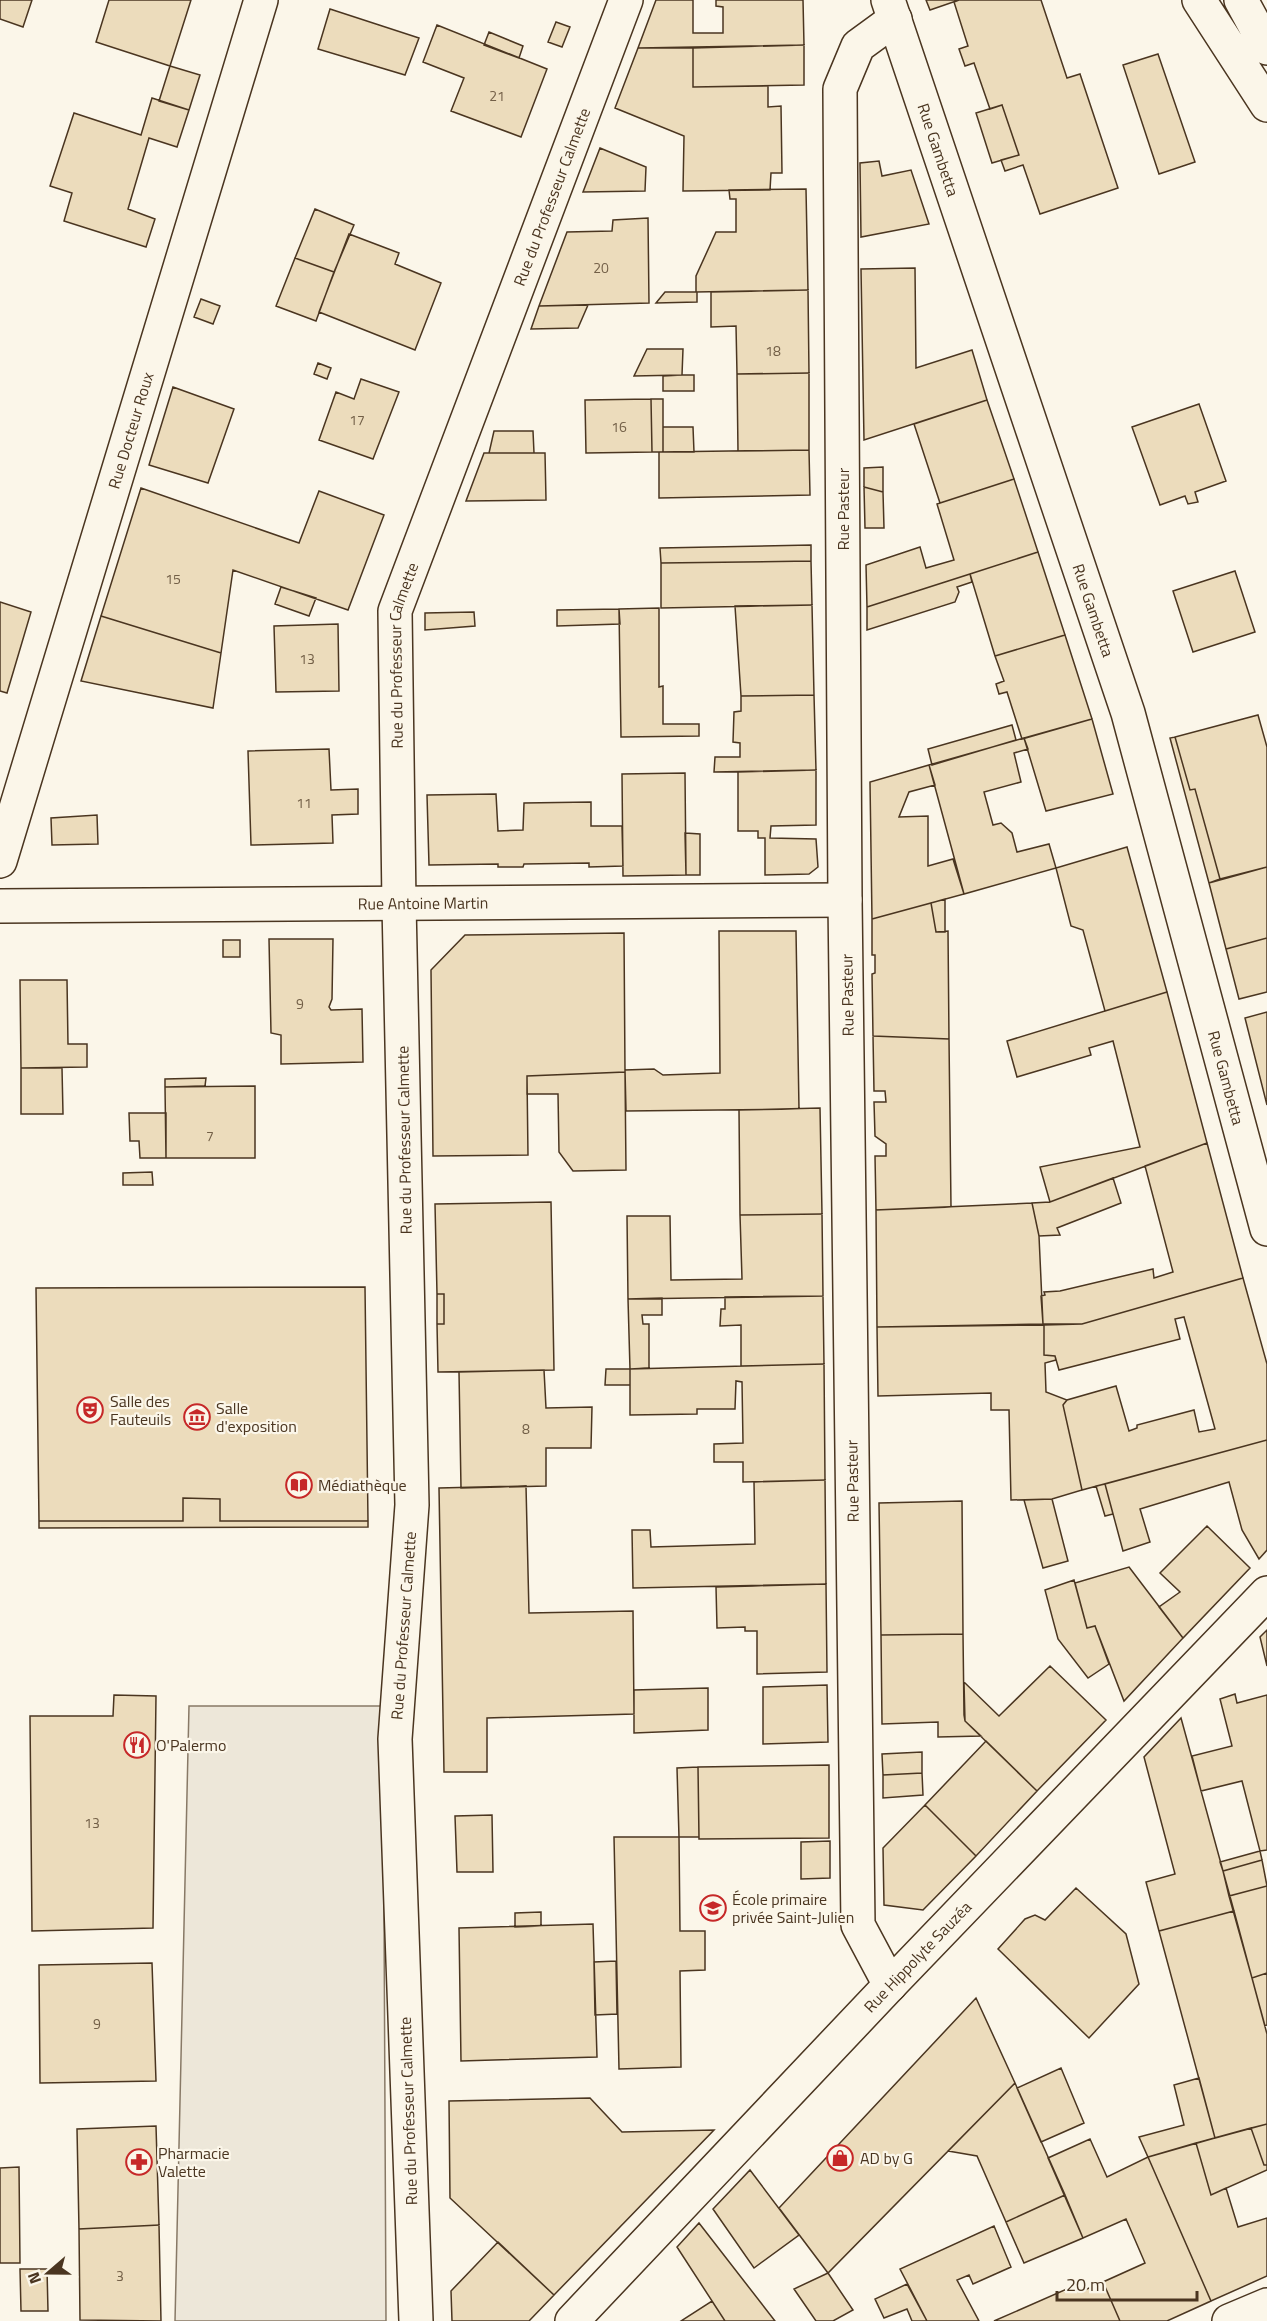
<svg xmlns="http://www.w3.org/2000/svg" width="1267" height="2321" viewBox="0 0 1267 2321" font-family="'Titillium Web',sans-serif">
  <rect width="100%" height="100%" fill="#fbf6e9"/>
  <path fill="#ede7d9" stroke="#887966" stroke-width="1.5" d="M189 1706H383L386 2321H175Z"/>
  <path fill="#ecdcbc" stroke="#4a3520" stroke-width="1.5" d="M0 0H32L23 27 0 19Z
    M109 0H191L170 66 96 42Z
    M656 0H693V33H723V7L716 6V0H803L804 45 638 48Z
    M926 0H959L930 10Z
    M959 0H1041L1067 78 1080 74 1118 188 1040 214 1023 165 1005 171 1001 160 1019 155 1002 105 990 109 974 63 965 66 959 49 968 46 954 2Z
    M330 9 419 38 405 75 318 49Z
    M556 22 570 27 562 47 548 42Z
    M437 25 547 69 521 137 451 111 464 78 423 62Z
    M489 32 523 46 519 58 484 45Z
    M804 45V85L693 87V48Z
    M638 48H693V87L768 86V107L781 106 782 173H771L770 190 683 191 684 136 615 108Z
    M1158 54 1195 162 1159 174 1123 65Z
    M170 66 200 75 189 110 159 101Z
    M152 98 189 110 177 147 149 138 128 209 155 219 146 247 64 221 72 193 50 186 74 113 141 135Z
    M1002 105 1019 155 992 163 976 113Z
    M600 148 646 167 645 191 583 192Z
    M879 161 882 176 911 170 929 224 861 237 860 163Z
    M806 189 808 290 696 292V276L716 232H736V199H730L729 190Z
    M315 209 354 225 334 272 295 258Z
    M648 218 649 303 539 306 567 232 612 231 613 220Z
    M349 234 399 253 395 264 441 283 415 350 319 312Z
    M295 258 334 272 316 321 276 306Z
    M915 268 916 368 972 350 987 400 864 440 861 269Z
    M808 290 809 373 737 374 736 326 711 327V292Z
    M665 292H697V302L656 303Z
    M201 299 220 306 213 324 194 317Z
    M588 305 578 328 531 329 539 306Z
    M647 349H683L682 375 634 376Z
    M318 363 331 368 327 379 314 374Z
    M809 373V450L738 451 737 374Z
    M682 375H694V391H663V376Z
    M361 379 399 392 373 459 319 440 336 392 354 399Z
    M173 387 234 409 208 483 149 465Z
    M651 399 652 452 586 453 585 400Z
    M651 399H663V452H652Z
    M987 400 1014 479 940 503 914 424Z
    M1199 404 1226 481 1195 492 1198 502 1188 504 1185 496 1160 505 1132 427Z
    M663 427H693L694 452H663Z
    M494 431H533L534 453H489Z
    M809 450 810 495 659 498V452Z
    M484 453H545L546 500 466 501Z
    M883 467V492L864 487V468Z
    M1014 479 1038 552 867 607 866 565 920 547 926 568 954 560 937 504Z
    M864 487 883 492 884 528H865Z
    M141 488 299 543 319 491 384 515 348 610 233 570 221 653 101 616Z
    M811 545V561L661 563 660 548Z
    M1038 552 1065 635 995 656 970 574Z
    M811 561 812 605 661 608V563Z
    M1235 571 1255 632 1193 652 1173 591Z
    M970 574 972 582 957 587 959 592 955 602 867 630V607Z
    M281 587 316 598 309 616 275 604Z
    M0 602 31 612 7 693 0 691Z
    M812 605 814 695 741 696 735 606Z
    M659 608V687L663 686V724H699V736L621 737 619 609Z
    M619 609 620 624 557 626V610Z
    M474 612 475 626 425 630V613Z
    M101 616 221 653 213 708 81 681Z
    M338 624 339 691 276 692 274 626Z
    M1065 635 1092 719 1022 739 1007 692 999 694 996 684 1004 681 995 656Z
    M814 695 816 770 714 772 715 757H740V743L733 742 734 712 741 711V696Z
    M1258 715 1267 747V867L1220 879 1195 789 1190 790 1175 737Z
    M1092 719 1113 794 1046 811 1024 738Z
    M1012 725 1016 740 932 765 928 749Z
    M1175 737 1190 790 1195 789 1220 879 1209 883 1170 738Z
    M1024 738 1028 749 1014 753 1021 782 984 792 993 825 1001 823 1012 833 1017 852 1049 844 1056 868 964 894 929 765Z
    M329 749 331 790 358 789V814L332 815 333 843 251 845 248 751Z
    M929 765 935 785 909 792 899 817 928 816V866L953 859 964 894 872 919 870 782Z
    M816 770V825L771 826 770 838 816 839 818 867 809 874 765 875V838H758V831H738V772Z
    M685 773 686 875 623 876 622 774Z
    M496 794 498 831 523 830 524 803 591 802V826H622L623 866 589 867V863L524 864 523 867H498V864L429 865 427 795Z
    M97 815 98 844 52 845 51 818Z
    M685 833 700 834V875H686Z
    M1127 847 1167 992 1105 1011 1083 930 1071 926 1056 868Z
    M1267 867V938L1226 949 1209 883Z
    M945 899V932H936L931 903Z
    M931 903 936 932 948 931 949 1039 873 1036 872 974 875 973V955H872V919Z
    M719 931H796L799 1109 626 1111 625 1070 654 1069 663 1075 720 1073Z
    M624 933 625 1072 527 1076 528 1155 433 1156 431 970 465 935Z
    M1267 938V992L1239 999 1226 949Z
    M269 939H333L332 999 329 1007 331 1010 362 1009 363 1062 281 1064V1035L271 1033Z
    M223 940H240V957H223Z
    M20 980H67L68 1044H87V1067L21 1068Z
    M1167 992 1207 1143 1050 1202 1040 1167 1140 1147 1113 1041 1089 1048 1091 1055 1017 1077 1007 1041Z
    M1267 1012V1105L1245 1018Z
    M873 1036 949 1039 951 1207 876 1210 875 1156H886V1144L875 1136 874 1102H886L885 1091H874Z
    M21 1068H62L63 1114H21Z
    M625 1072 626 1170 573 1171 559 1152 558 1094H527V1076Z
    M206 1078 205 1086 165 1087V1079Z
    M255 1086V1158H166L165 1087Z
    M820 1108 822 1214 740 1215 739 1110Z
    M129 1113H166V1158H140L139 1141H130Z
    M1207 1143 1243 1278 1082 1324H1043L1041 1296 1045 1295 1044 1292 1060 1291 1153 1269 1154 1278 1173 1272 1145 1166Z
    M152 1172 153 1185H123V1173Z
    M1113 1178 1121 1203 1057 1228 1060 1235 1039 1236 1032 1203 1050 1202Z
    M551 1202 554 1370 438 1372 437 1324H444V1294H437L435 1204Z
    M1032 1203 1039 1236 1043 1324 877 1327 876 1210Z
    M822 1214 823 1296 628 1299 627 1216H670L671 1280 742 1279 740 1215Z
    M1243 1278 1267 1364V1440L1082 1490 1063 1405 1067 1400 1116 1386 1129 1431 1137 1428V1425L1194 1410 1199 1432 1215 1429 1184 1317 1175 1319 1180 1339 1059 1370 1055 1356 1044 1355V1325L1082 1324Z
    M365 1287 368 1521H220V1499L183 1498V1521H39L36 1288Z
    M437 1294H444V1324H437Z
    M823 1296 824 1364 741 1366V1325L720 1326 721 1309H725V1297Z
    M662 1298V1315H642L643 1324H649V1368L630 1369 628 1299Z
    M1044 1325V1355L1055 1356 1056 1360 1045 1363 1046 1392 1067 1400 1063 1405 1082 1490 1052 1499 1011 1500 1009 1410H991V1393L878 1396 877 1327Z
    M824 1364 825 1480 743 1482V1462H714V1444L743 1443 742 1382 736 1381 735 1409H697V1414L630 1415V1369Z
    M606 1369H630V1385H605Z
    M544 1370 546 1408 592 1407 591 1448H546V1486L461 1488 459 1372Z
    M1267 1440V1550L1259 1559 1242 1530 1229 1482 1140 1509 1150 1542 1123 1551 1105 1484Z
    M825 1480 826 1584 633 1588 632 1530H650L651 1547 755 1544 754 1482Z
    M1105 1484 1113 1514 1105 1516 1096 1486Z
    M526 1486 529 1613 633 1611 634 1714 487 1718V1772H444L439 1488Z
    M183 1498 220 1499V1521H368V1527L39 1528V1521H183Z
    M1052 1499 1068 1561 1043 1568 1024 1500Z
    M962 1501 963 1634 881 1635 879 1503Z
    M1207 1526 1250 1568 1183 1638 1159 1607 1180 1592 1160 1573Z
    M1129 1567 1183 1638 1124 1701 1095 1626 1087 1628 1075 1583Z
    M1074 1580 1087 1628 1095 1626 1109 1664 1088 1678 1058 1639 1045 1590Z
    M826 1584 827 1672 757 1674V1631H745V1627L717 1628 716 1587Z
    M1267 1630V1666L1260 1637Z
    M963 1634 964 1715 965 1721 981 1736 938 1737V1722L882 1724 881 1635Z
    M1050 1666 1106 1720 1037 1791 965 1721 964 1682 999 1716Z
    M827 1685 828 1742 763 1744V1687Z
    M708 1688V1730L634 1733V1690Z
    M1235 1694 1237 1703 1267 1695V1850L1260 1851 1242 1781 1201 1791 1192 1756 1232 1746 1220 1699Z
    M114 1695 156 1696 153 1928 32 1931 30 1716H113Z
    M1181 1718 1234 1911 1159 1931 1146 1882 1175 1874 1144 1757Z
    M986 1741 1037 1791 976 1856 925 1805Z
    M922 1752V1773L883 1775 882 1754Z
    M829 1765V1838L699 1839 698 1767Z
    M698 1767 699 1837H679L677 1768Z
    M922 1773 923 1795 883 1798V1775Z
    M925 1805 976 1856 923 1910 884 1905 883 1848Z
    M492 1815 493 1872H457L455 1816Z
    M614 1837H679L680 1931H705V1970L680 1971 681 2067 619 2069Z
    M830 1841V1878L801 1879V1842Z
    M1260 1851 1262 1860 1223 1871 1220 1862Z
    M1262 1860 1267 1886 1229 1896 1223 1871Z
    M1267 1886V1973L1252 1978 1229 1896Z
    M1076 1888 1126 1934 1139 1984 1089 2038 998 1949 1025 1919 1035 1915 1045 1920Z
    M1234 1911 1267 2034V2124L1215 2138 1159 1931Z
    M541 1912V1926L515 1927V1913Z
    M593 1924 597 2057 461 2061 459 1928Z
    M616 1961 617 2014 595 2015 594 1962Z
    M152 1963 156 2081 40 2083 39 1965Z
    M1267 1973V2025L1265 2026 1252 1978Z
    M976 1998 1015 2083 828 2273 779 2208Z
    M1061 2068 1084 2123 1041 2142 1017 2088Z
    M1199 2078 1215 2138 1148 2157 1139 2137 1184 2125 1174 2085Z
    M1015 2083 1065 2195 1006 2222 977 2156 948 2151Z
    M590 2098 622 2132 714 2130 554 2295 450 2198 449 2101Z
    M1267 2124V2165H1264L1251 2128Z
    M156 2126 159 2225 79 2229 77 2129Z
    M1251 2128 1264 2165H1267V2170L1211 2195 1196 2143Z
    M1090 2139 1107 2177 1148 2157 1211 2301 1167 2321H1120L1103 2282 1145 2263 1126 2219 1083 2238 1048 2158Z
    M1196 2143 1211 2195 1226 2188 1238 2227 1267 2218V2276L1211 2301 1148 2157Z
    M19 2167 20 2263H0V2168Z
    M750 2170 799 2235 754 2268 713 2209Z
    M1065 2195 1083 2238 1024 2263 1006 2222Z
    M699 2223 775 2321H725L677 2247Z
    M159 2225 161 2321 80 2320 79 2229Z
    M994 2226 1011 2267 973 2284 969 2275 957 2280 979 2321H927L900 2269Z
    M498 2242 554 2295 529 2321H452L451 2291Z
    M20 2269H47L48 2311H21Z
    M828 2273 853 2310 833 2321H816L794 2289Z
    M1103 2282 1120 2321H994L1076 2285 1080 2292Z
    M907 2284 927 2321H912L907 2309 884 2318 875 2299Z
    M712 2301 725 2321H681Z"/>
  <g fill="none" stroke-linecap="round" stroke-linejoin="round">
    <g stroke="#4a3520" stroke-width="36">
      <g id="minor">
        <path id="s1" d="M0 861 261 0"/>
        <path id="s2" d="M0 906 845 900"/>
        <path d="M890 1985 858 1925 845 900 840 89 858 46 895 19"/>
        <path id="s3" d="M416 2321 395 1739 412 1505 399 904 395 611 626 0"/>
      </g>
    </g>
    <g stroke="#4a3520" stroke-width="36">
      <g id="tertiary">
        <path id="s4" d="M888 0 1128 713 1267 1229"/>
        <path id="s5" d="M572 2321 890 1985 1267 1593"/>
        <path d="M1229 2321 1267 2305"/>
      </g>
    </g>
    <g stroke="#4a3520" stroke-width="36">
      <path id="secondary" d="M1199 0 1267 105
        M1241 0 1267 48"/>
    </g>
    <use href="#minor" stroke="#fbf6e9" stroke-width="33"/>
    <use href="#tertiary" stroke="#fbf6e9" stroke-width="33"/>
    <use href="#secondary" stroke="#fbf6e9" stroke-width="33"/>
  </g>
  <defs>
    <g id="theatre-ring" transform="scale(1.35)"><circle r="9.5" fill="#fbf6e9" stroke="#c62828" stroke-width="1.5"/><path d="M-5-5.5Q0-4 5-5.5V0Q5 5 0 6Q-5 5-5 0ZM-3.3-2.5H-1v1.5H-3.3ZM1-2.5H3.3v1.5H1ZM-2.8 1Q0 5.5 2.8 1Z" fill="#c62828"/></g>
    <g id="museum-ring" transform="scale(1.35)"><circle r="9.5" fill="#fbf6e9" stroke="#c62828" stroke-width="1.5"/><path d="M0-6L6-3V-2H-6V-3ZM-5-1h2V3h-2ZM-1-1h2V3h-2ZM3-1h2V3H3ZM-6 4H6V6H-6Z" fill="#c62828"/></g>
    <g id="library-ring" transform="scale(1.35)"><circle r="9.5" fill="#fbf6e9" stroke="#c62828" stroke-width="1.5"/><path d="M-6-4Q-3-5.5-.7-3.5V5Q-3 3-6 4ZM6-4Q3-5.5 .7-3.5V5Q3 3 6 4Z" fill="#c62828"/></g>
    <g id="restaurant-ring" transform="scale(1.35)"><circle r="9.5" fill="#fbf6e9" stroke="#c62828" stroke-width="1.5"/><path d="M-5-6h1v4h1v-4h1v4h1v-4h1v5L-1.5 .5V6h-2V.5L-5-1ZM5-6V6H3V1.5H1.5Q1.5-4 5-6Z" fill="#c62828"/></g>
    <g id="school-ring" transform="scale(1.35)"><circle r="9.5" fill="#fbf6e9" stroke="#c62828" stroke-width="1.5"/><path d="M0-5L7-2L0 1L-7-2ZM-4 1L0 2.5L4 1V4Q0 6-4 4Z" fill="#c62828"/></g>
    <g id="shop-ring" transform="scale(1.35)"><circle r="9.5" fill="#fbf6e9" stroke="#c62828" stroke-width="1.5"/><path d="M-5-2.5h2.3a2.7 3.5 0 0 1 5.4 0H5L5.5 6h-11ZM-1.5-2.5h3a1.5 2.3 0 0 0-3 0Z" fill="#c62828"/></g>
    <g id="pharmacy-ring" transform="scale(1.35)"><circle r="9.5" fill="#fbf6e9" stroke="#c62828" stroke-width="1.5"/><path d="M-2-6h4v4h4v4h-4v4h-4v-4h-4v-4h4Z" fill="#c62828"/></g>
  </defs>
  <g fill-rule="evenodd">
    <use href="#theatre-ring" x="90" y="1410"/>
    <use href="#museum-ring" x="197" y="1417"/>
    <use href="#library-ring" x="299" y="1485"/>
    <use href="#restaurant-ring" x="137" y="1745"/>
    <use href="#school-ring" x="713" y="1908"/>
    <use href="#shop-ring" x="840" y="2158"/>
    <use href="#pharmacy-ring" x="139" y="2162"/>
  </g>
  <g text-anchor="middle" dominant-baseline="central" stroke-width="4.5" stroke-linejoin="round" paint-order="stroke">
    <g font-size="14" fill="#725f47">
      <text x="497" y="95">21</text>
      <text x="601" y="267">20</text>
      <text x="773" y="350">18</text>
      <text x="357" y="419">17</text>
      <text x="619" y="426">16</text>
      <text x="173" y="578">15</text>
      <text x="307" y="658">13</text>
      <text x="304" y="802">11</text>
      <text x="300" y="1003">9</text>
      <text x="210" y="1135">7</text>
      <text x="526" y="1428">8</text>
      <text x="92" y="1822">13</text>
      <text x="97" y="2023">9</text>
      <text x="120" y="2275">3</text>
    </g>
    <g font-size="16" fill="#4a3520" stroke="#fbf6e9">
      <text stroke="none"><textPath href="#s4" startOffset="158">Rue Gambetta</textPath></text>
      <text stroke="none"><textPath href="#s3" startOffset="2154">Rue du Professeur Calmette</textPath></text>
      <text stroke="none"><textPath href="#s1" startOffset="450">Rue Docteur Roux</textPath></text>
      <text transform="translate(843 509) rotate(-90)">Rue Pasteur</text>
      <text stroke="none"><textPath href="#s4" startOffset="644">Rue Gambetta</textPath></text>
      <text stroke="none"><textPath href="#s3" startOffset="1668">Rue du Professeur Calmette</textPath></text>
      <text stroke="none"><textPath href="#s2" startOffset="423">Rue Antoine Martin</textPath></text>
      <text transform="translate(847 995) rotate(-91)">Rue Pasteur</text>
      <text stroke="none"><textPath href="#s4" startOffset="1130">Rue Gambetta</textPath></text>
      <text transform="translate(404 1140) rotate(-91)">Rue du Professeur Calmette</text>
      <text transform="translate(852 1481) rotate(-91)">Rue Pasteur</text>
      <text stroke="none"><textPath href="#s3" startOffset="696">Rue du Professeur Calmette</textPath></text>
      <text stroke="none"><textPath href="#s5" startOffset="502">Rue Hippolyte Sauzéa</textPath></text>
      <text transform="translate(408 2111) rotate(-92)">Rue du Professeur Calmette</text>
    </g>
    <g font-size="16" fill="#4a3520" stroke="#fbf6e9" text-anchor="start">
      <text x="110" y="1401">Salle des<tspan x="110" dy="18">Fauteuils</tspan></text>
      <text x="216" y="1408">Salle<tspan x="216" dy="18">d'exposition</tspan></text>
      <text x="318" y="1485">Médiathèque</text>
      <text x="156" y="1745">O'Palermo</text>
      <text x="732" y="1899">École primaire<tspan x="732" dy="18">privée Saint-Julien</tspan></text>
      <text x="158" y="2153">Pharmacie<tspan x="158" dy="18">Valette</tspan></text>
      <text x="860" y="2158">AD by G</text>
    </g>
  </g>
  <g transform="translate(48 2273) rotate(250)" stroke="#fbf6e9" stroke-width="4.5" paint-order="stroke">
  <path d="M0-4.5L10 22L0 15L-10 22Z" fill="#4a3520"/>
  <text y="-9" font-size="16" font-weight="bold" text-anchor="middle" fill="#4a3520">N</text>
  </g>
  <path d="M1057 2291v9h140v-9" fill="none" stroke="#4a3520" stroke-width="3"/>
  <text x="1066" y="2291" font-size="18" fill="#4a3520" stroke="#fbf6e9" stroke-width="4.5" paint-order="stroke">20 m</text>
</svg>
